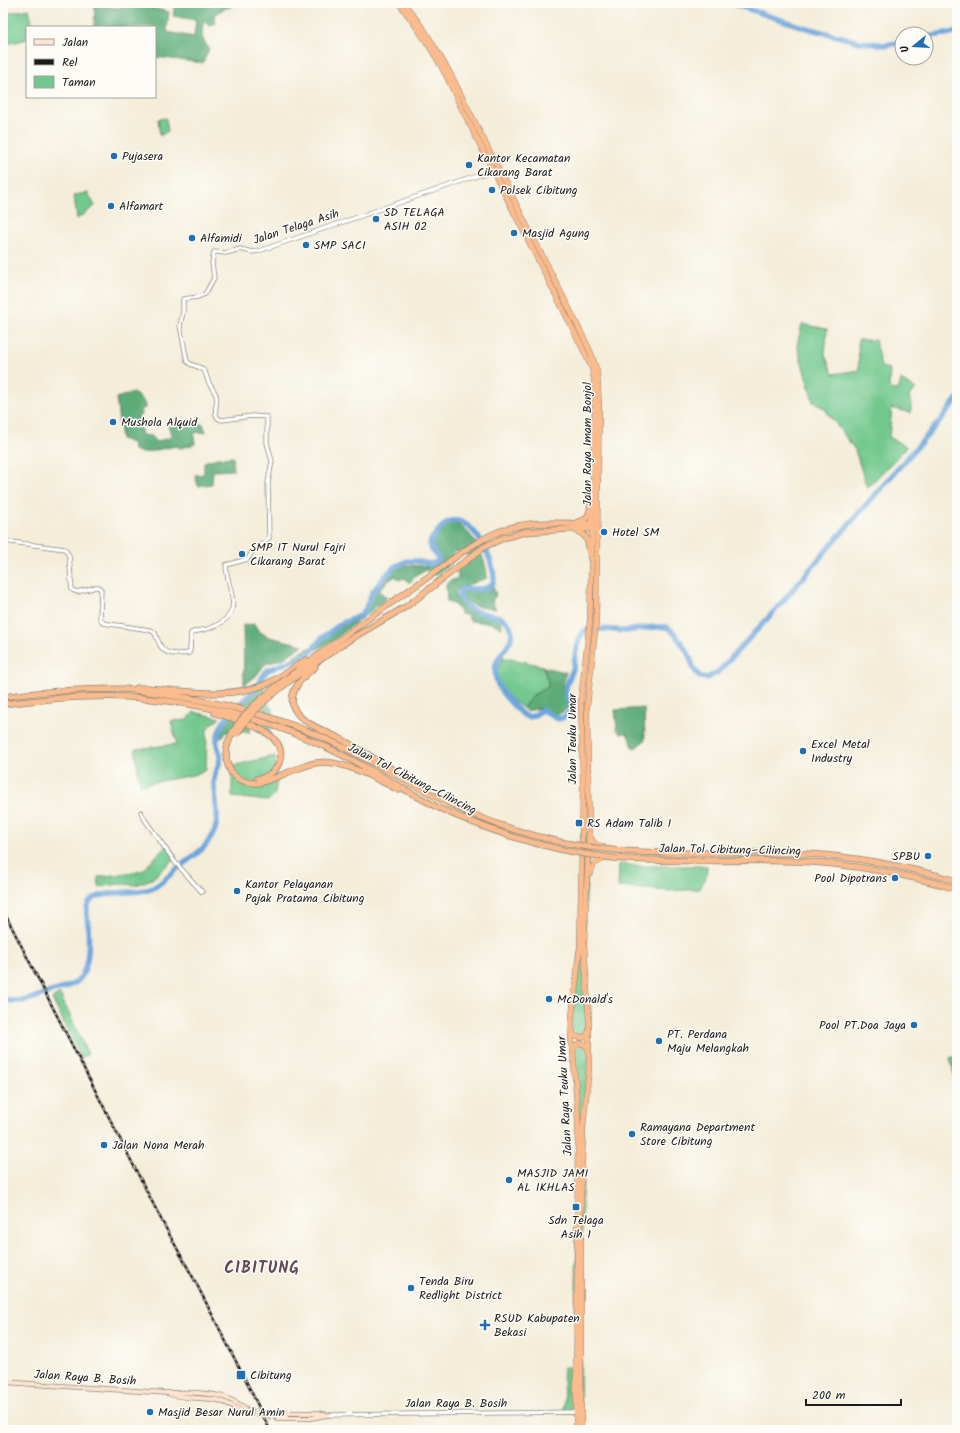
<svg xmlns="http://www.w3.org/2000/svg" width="960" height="1433" viewBox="0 0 960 1433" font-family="Kalam,sans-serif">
  <rect width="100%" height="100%" fill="#fdfcf7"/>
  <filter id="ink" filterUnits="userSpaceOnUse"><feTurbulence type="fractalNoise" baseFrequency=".025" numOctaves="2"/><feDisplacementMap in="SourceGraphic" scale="8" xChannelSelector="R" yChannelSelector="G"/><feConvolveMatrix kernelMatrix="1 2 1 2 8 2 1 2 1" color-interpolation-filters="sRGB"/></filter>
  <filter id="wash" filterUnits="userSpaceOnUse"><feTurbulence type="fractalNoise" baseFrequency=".012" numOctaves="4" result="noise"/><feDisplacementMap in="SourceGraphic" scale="16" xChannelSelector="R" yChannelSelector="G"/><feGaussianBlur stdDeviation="0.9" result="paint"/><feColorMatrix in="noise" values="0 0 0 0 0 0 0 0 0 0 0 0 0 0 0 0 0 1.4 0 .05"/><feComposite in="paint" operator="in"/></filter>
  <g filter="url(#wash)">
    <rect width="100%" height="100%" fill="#f4edd9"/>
    <path fill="#72c88d" stroke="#477254" d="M29 9 33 27H27V39L3 45V14Z
      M166 118 168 131 160 136 158 119Z
      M88 193 95 206 77 219 74 195Z
      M802 324 827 329 825 355 833 374 859 370 858 340H875L881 367 890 369 889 389 898 390 901 380 916 389 909 396 911 403V413L892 408 889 437 907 447 867 488 855 450 824 408 813 402 797 345Z
      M503 657 543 666 548 682V687L533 695 523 708C512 700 494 688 497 672 498 667 501 662 503 657Z
      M194 712 220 718 207 728 206 770 193 775 140 785 135 749 177 744 171 721 187 720Z
      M275 756 277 780 275 794 268 801 232 797V766Z
      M581 833H589L584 945 588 1035 577 1037 572 1029 580 947Z
      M167 845 177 856 152 879 136 885 119 884 99 887 98 877 142 871Z
      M619 864 639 866H707L706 878 699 889 670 891 618 887Z
      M60 994 88 1054 81 1058 52 999Z
      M582 1043 589 1051 583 1128 580 1415 564 1412 563 1367 575 1369 578 1148 573 1050Z
      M957 1056V1087L950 1058Z"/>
    <path fill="#5dac78" stroke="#3c644a" d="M175 3H231V7L223 9 214 16 215 25 210 26 203 21 202 37 209 49 203 63 155 57V27H94L95 4 116 8 137 4 169 12 167 32 194 37 196 20 173 16Z
      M133 393 142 399 146 407 141 410 142 415 138 416 142 435 152 436 155 442 172 437 168 425 203 424 206 432 194 433 195 444 181 448 176 446 142 453 134 450 132 443 121 439 116 398Z
      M233 457 234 470 213 471 212 484 198 486 195 475 204 474V462L217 458Z
      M448 522C470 522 487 559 487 578L459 588 455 592 456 597 469 610 497 616 501 620 502 628 491 623 470 621 467 615 461 614 455 605 447 601 446 585 450 581 458 578 456 564H469L467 554 455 551 448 567 436 575 426 570 416 576 409 583 405 578 399 580 396 576 386 582 379 591 387 598 333 641 292 662 294 656 299 653 314 646 339 628 360 618 367 609 375 587 386 574 407 565 430 567 435 565 438 560V554L431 545C431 536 438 525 448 522Z
      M493 586 496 595 492 601 496 609C482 608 469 607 460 595L461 590 482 589Z
      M254 624 260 632 269 637 303 645 284 658 265 664 256 676 244 685 243 625Z
      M543 667 566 672 563 684 568 708 558 715H552C541 707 539 707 527 712L523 708 533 695 548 687V681Z
      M262 679 267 702 273 710V721L270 732H261L266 712 258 703 244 705 247 716 250 732H227L221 738 215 740 221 725 230 714 257 691Z
      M644 708 645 740 634 749 627 733 620 734 617 729 615 710Z"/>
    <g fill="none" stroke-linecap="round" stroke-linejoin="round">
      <path stroke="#6da6dd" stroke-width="5.5" d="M730 3 803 27 860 42 886 45 902 42
        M926 37 957 32
        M3 999C23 1004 31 999 50 992 58 990 67 988 75 983 90 974 89 939 88 924 87 917 85 909 89 903 98 889 138 895 153 888 162 883 171 874 179 867 187 861 196 855 203 848 206 845 209 840 212 836 223 817 213 800 214 780 214 773 219 767 220 760 222 753 215 747 217 740 220 717 242 704 256 688 261 682 262 675 268 670L309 654 321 639 342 623 360 616 365 610 372 593 385 576 396 566 407 561H415L430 564 437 562 439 560C437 553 430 551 430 543 432 537 437 533 441 528 468 497 502 573 492 584 486 592 471 588 463 589L460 591 459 594C470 625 503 605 511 629 516 642 499 652 496 664 492 684 504 696 517 709 520 712 524 717 529 717 534 717 538 712 542 710 554 713 556 728 571 710 572 703 566 699 566 693 565 684 570 677 573 669 576 657 575 639 585 631L604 629 626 631 654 627H667L675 634 682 644 688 653 694 669 700 677 707 678 718 672 779 606 829 547 940 421 957 399"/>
    </g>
  </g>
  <g filter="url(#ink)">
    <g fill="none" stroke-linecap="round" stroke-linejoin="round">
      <path stroke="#c9c3b3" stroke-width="4" stroke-dasharray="4 2" stroke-linecap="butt" d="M245 1408 264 1412 277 1413
        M244 1412 263 1417 277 1418"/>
      <g stroke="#88847a" stroke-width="5">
        <path id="tertiary" d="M3 541 65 549 69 556 72 590 77 592 96 587H99L101 590 100 618 103 623 150 630 155 633C160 646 161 653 176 654 180 654 184 654 189 653L190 650 191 633C198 630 206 630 213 627 247 612 227 591 226 565L248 559 253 550 266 541 269 538 268 483 272 461 267 443V417L252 416 222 420C210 417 219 403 216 395 214 390 210 386 208 381 207 378 206 372 203 370 199 365 191 367 187 361L180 326 183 312V299L198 297 205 294 214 278 212 263 214 252 226 253 240 249 252 252 259 251 494 170
          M141 812 145 820 175 862 202 892
          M328 1415 576 1412 578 1413"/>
      </g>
      <g stroke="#88847a" stroke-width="5.5">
        <path id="secondary" d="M3 1382 167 1393C183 1392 203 1392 220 1396 229 1398 237 1403 245 1408
          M170 1394C185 1399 202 1397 217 1400 227 1402 235 1408 244 1412
          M277 1413H318L328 1415
          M277 1418H311L327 1415"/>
      </g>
      <g stroke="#88847a" stroke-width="6">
        <path id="trunk" d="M399 3C423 35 442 63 458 101L580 343 592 368 594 378 595 404 590 620 581 700 583 785 580 947 572 1016 571 1044 573 1050 578 1121 576 1430
          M404 3 425 31 450 73 528 228 572 314 591 353 597 372 599 404 596 622 587 707 589 833 584 945 589 1018V1068L583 1128 581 1195V1430
          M589 834C593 842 594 845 603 847
          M590 874 594 864 603 859
          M573 1031V1035C578 1038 581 1038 585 1037L588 1033
          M573 1050C577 1042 583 1041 588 1049"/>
      </g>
      <g stroke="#88847a" stroke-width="7">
        <path id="motorway" d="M578 522C591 520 590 508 592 498
          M575 530C589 534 589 546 591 559
          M315 667C309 672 302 677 298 684 276 717 322 729 343 740 360 750 377 760 394 770
          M298 670C341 638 385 607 428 577 453 559 479 537 509 528 537 520 568 524 596 524
          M299 674 349 640 407 606 484 547 503 538 525 532 569 529H596
          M137 688H147C186 691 227 699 264 685 279 679 292 668 306 660
          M3 697C43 691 83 689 123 689 136 690 150 692 162 694 223 702 283 718 339 745 396 773 449 809 509 828
          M3 704C44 699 85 695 127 697 191 701 257 716 317 743 359 761 398 787 439 808 461 818 484 827 507 835
          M215 713C236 720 291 731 279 763 275 772 266 778 257 779
          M257 783C272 781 286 772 300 768 305 766 310 764 315 763 341 758 376 779 399 790"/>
      </g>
      <use href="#tertiary" stroke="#fff" stroke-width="3.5"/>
      <use href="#secondary" stroke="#fde4d1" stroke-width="4"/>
      <use href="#trunk" stroke="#fbbb8c" stroke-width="5"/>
      <use href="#motorway" stroke="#fbbb8c" stroke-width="5.5"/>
      <g stroke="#1c1c1c" stroke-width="2.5">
        <path id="rail" d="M3 910 163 1223 195 1281 246 1381 270 1430"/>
      </g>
      <use href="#rail" stroke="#fdfcf7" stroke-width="1" stroke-dasharray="3" stroke-linecap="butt"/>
      <g stroke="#88847a" stroke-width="7" stroke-linecap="butt">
        <path id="motorway-bridge" d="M237 734C252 709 276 691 299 674
          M257 783C246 783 236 780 230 770 210 733 273 688 298 670
          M509 828C552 842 595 850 640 852 696 855 752 851 809 854 859 857 908 867 957 881
          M507 835C541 846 576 854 613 858 678 864 744 858 809 862 860 865 908 875 957 889"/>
      </g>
      <use href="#motorway-bridge" stroke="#fbbb8c" stroke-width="5.5"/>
    </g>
  </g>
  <g fill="#1f6fb2" stroke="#fdfcf7" stroke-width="1.5">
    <circle cx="114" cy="156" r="4"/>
    <circle cx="469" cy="165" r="4"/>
    <circle cx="492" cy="190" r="4"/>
    <circle cx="111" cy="206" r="4"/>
    <circle cx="376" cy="219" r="4"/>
    <circle cx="514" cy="233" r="4"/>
    <circle cx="192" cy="238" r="4"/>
    <circle cx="306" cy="245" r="4"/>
    <circle cx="113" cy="422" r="4"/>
    <circle cx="604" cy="532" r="4"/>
    <circle cx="242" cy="554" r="4"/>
    <circle cx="803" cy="751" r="4"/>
    <rect x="575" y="819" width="8" height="8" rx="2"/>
    <circle cx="928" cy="856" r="4"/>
    <circle cx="895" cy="878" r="4"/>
    <circle cx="237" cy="891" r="4"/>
    <circle cx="549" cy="999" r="4"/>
    <circle cx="914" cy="1025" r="4"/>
    <circle cx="659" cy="1041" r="4"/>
    <circle cx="632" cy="1134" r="4"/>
    <circle cx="104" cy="1145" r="4"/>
    <circle cx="509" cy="1180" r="4"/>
    <rect x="572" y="1203" width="8" height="8" rx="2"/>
    <circle cx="411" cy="1288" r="4"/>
    <path d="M483 1319h4v4h4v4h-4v4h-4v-4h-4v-4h4z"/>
    <rect x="236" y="1370" width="10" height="10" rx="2"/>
    <circle cx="150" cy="1412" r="4"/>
  </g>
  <g text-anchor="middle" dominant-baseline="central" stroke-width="3" stroke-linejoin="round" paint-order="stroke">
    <g font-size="12" fill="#1c1c1c" stroke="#fdfcf7" text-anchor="start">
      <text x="122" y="156">Pujasera</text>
      <text x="477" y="158">Kantor Kecamatan<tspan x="477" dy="14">Cikarang Barat</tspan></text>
      <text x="500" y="190">Polsek Cibitung</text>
      <text x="119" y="206">Alfamart</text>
      <text x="384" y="212">SD TELAGA<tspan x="384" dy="14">ASIH 02</tspan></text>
      <text x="522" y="233">Masjid Agung</text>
      <text x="200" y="238">Alfamidi</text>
      <text x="314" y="245">SMP SACI</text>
      <text x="121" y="422">Mushola Alquid</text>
      <text x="612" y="532">Hotel SM</text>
      <text x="250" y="547">SMP IT Nurul Fajri<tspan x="250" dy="14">Cikarang Barat</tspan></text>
      <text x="811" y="744">Excel Metal<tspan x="811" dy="14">Industry</tspan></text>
      <text x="587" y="823">RS Adam Talib 1</text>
      <text x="920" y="856" text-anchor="end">SPBU</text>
      <text x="887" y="878" text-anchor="end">Pool Dipotrans</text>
      <text x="245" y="884">Kantor Pelayanan<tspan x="245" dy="14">Pajak Pratama Cibitung</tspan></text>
      <text x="557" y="999">McDonald's</text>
      <text x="906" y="1025" text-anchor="end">Pool PT.Doa Jaya</text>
      <text x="667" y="1034">PT. Perdana<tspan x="667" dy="14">Maju Melangkah</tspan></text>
      <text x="640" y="1127">Ramayana Department<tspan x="640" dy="14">Store Cibitung</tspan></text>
      <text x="112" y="1145">Jalan Nona Merah</text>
      <text x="517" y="1173">MASJID JAMI<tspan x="517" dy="14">AL IKHLAS</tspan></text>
      <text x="576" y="1220" text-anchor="middle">Sdn Telaga<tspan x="576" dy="14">Asih 1</tspan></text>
      <text x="419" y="1281">Tenda Biru<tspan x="419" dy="14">Redlight District</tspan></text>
      <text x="494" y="1318">RSUD Kabupaten<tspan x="494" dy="14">Bekasi</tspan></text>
      <text x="250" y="1375">Cibitung</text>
      <text x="158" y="1412">Masjid Besar Nurul Amin</text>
    </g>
    <g font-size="12" fill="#1c1c1c" stroke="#fdfcf7">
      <text transform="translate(296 227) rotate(-18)">Jalan Telaga Asih</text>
      <text transform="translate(587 444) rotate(-90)">Jalan Raya Imam Bonjol</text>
      <text transform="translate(572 739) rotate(-90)">Jalan Teuku Umar</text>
      <text transform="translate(412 779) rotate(27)">Jalan Tol Cibitung–Cilincing</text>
      <text transform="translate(730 850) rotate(1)">Jalan Tol Cibitung–Cilincing</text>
      <text transform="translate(565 1096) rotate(-93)">Jalan Raya Teuku Umar</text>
      <text transform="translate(85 1378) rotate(4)">Jalan Raya B. Bosih</text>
      <text x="456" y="1403">Jalan Raya B. Bosih</text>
    </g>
    <g font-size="16" font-weight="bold" letter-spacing="1" fill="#614956" stroke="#fdfcf7">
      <text x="262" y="1268">CIBITUNG</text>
    </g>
  </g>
  <rect width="960" height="1433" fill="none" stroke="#fdfcf7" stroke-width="16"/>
  <rect x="26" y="26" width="130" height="72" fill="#fdfcf7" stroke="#a3a29f"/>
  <rect x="34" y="39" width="20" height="6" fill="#fde4d1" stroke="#a3a29f"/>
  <text x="62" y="46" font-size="12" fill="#1c1c1c">Jalan</text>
  <rect x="34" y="59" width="20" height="6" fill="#1c1c1c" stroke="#a3a29f"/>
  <text x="62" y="66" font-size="12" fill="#1c1c1c">Rel</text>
  <rect x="34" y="76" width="20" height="12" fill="#72c88d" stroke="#a3a29f"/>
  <text x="62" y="86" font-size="12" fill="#1c1c1c">Taman</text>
  <g transform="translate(914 46) rotate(252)"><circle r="19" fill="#fdfcf7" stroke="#a3a29f"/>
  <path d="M0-3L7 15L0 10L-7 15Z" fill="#1f6fb2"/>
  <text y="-6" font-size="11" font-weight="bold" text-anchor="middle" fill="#1c1c1c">U</text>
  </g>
  <path d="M806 1399v6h95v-6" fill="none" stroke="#1c1c1c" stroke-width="2"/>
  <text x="812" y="1399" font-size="12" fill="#1c1c1c" stroke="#fdfcf7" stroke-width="3" paint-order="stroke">200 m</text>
</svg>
